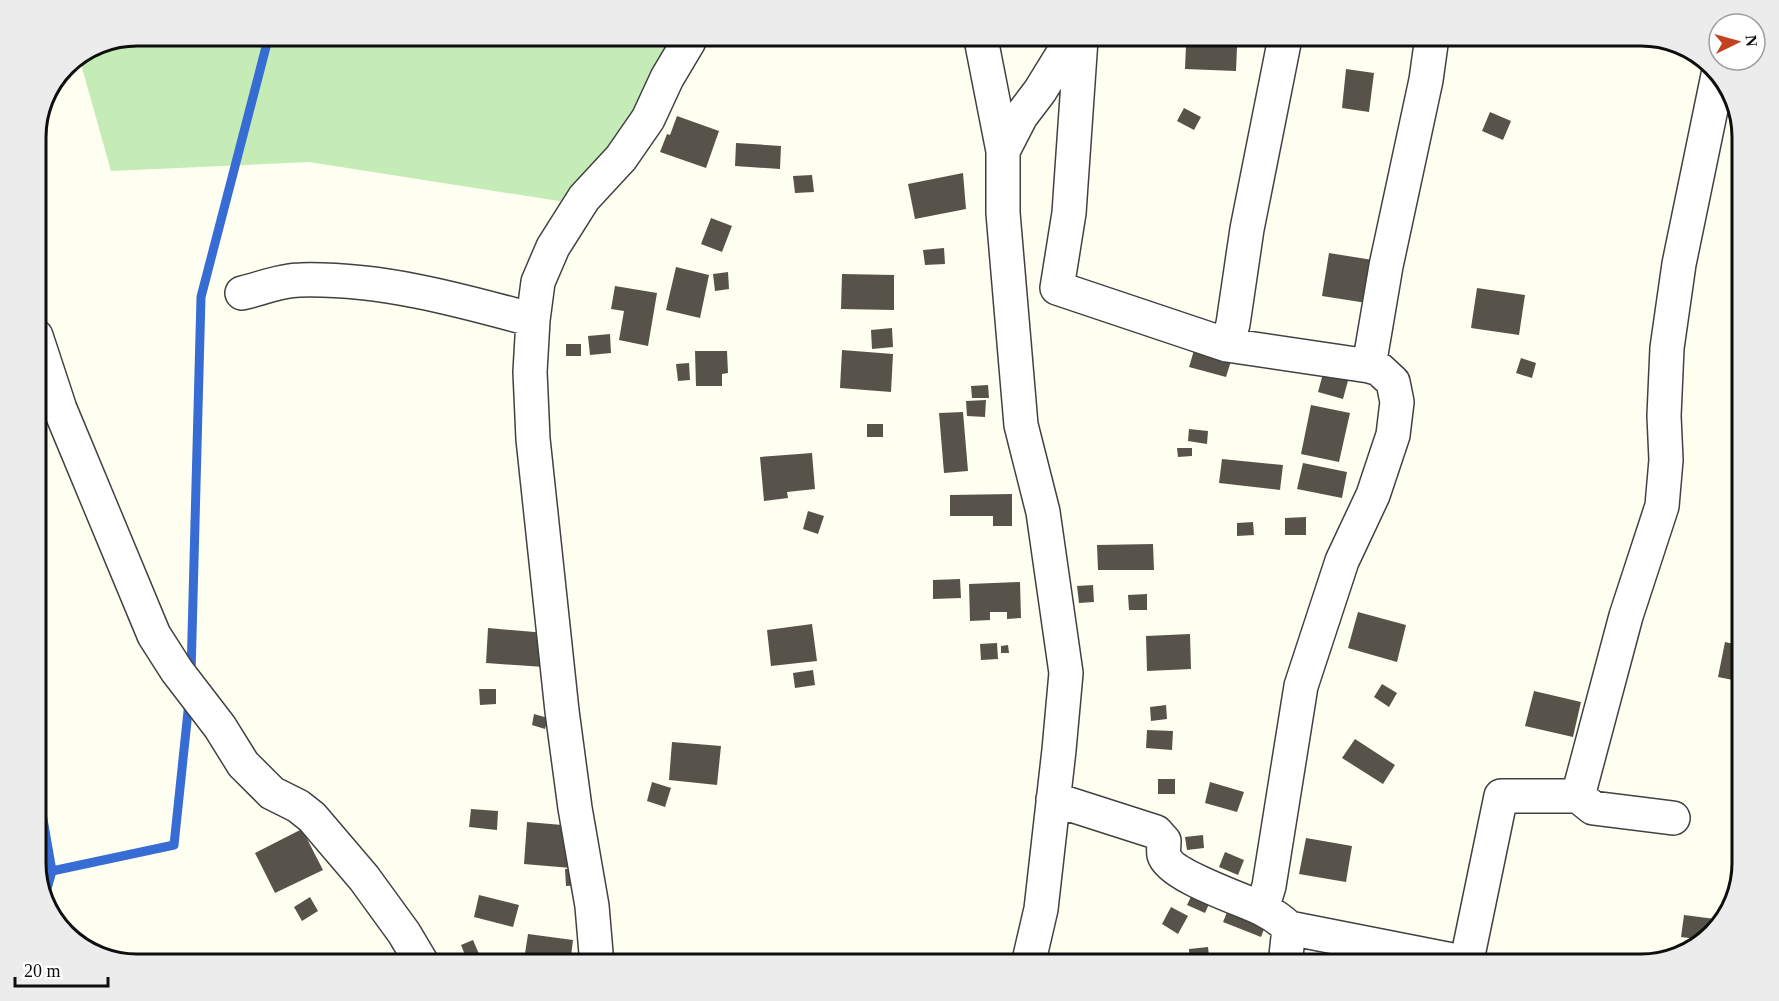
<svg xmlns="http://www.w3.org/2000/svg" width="1779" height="1001" viewBox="0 0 1779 1001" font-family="Georgia,serif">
  <rect width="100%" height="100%" fill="#fefff0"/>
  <path fill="#c5ebb7" d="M674 41 584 205 309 162 111 171 79 57 99 44Z"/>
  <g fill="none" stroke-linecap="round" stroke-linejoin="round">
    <path stroke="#366cd3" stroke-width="9" d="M191 674 201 297 267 43
      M36 779 52 871 45 896
      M52 871 174 845 189 702"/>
  </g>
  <path fill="#58534a" d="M1186 45 1237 47 1236 71 1185 69Z
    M1346 69 1374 73 1369 112 1342 108Z
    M1184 108 1201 117 1194 130 1177 121Z
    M1490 112 1511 121 1503 140 1482 131Z
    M677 116 719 131 706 168 660 152 667 134 670 135Z
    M736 143 781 146 780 169 735 166Z
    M963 173 966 209 915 219 908 184Z
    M812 175 814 192 795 193 793 176Z
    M711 218 732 226 722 252 701 244Z
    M944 248 945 264 925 265 923 250Z
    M1329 253 1379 261 1373 304 1322 296Z
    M676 267 709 275 700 318 666 310Z
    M728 272 729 289 715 291 713 274Z
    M842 274 894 275V310L841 309Z
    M615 286 657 293 648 346 619 340 624 311 611 309Z
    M1477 288 1525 295 1519 335 1471 328Z
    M892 328 893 347 872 349 871 330Z
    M610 334 611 353 590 355 588 336Z
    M566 344H581V356H566Z
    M1195 347 1232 358 1226 377 1189 367Z
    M842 350 893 354 891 392 840 388Z
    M695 351H727L728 373 722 374V386H696Z
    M1521 358 1536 363 1532 378 1516 373Z
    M689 363 690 380 678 381 676 364Z
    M1324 370 1349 377 1343 399 1318 392Z
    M988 385 989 398H972L971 386Z
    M986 400 985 417 967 416 966 401Z
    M1311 405 1350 413 1339 462 1301 454Z
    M963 412 968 471 944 473 939 413Z
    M867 424H883V437H867Z
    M1189 429 1208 431 1207 444 1188 441Z
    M1177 448H1192V456L1178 457Z
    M812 453 815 489 787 492 788 498 764 501 760 457Z
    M1222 459 1283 465 1280 490 1219 483Z
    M1303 463 1347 472 1342 498 1297 489Z
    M1012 494V526H993V516H950V495Z
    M808 511 824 516 818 534 803 529Z
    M1306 517V535H1285V518Z
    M1253 522 1254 535 1237 536V523Z
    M1153 544 1154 570H1098L1097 545Z
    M960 579 961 598 933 599V580Z
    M1020 582 1021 618 1007 619V612H990V620L970 621 969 584Z
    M1093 585 1094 602 1079 603 1077 586Z
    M1147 594V610H1129L1128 595Z
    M1358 612 1406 625 1397 662 1348 648Z
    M812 624 817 661 771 666 767 630Z
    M488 628 546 633 544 667 486 663Z
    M1190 634 1191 669 1147 671 1146 636Z
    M1725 642 1743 646V682L1718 677Z
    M997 643 998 659 981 660 980 644Z
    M1008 645 1009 653H1001V646Z
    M813 670 815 685 795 688 793 673Z
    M1382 684 1397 693 1389 707 1374 697Z
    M479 689H496V704L480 705Z
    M1534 691 1581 702 1573 737 1525 726Z
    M1166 705 1167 719 1151 721 1150 707Z
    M534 714 548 718 545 729 532 725Z
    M1147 730 1173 731 1172 750 1146 748Z
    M1355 739 1395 765 1383 784 1342 758Z
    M672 742 721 746 717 785 669 780Z
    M1158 779H1175V794H1158Z
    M652 782 671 788 665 807 647 801Z
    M1210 782 1244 792 1237 812 1205 803Z
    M471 809 498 811 497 830 469 827Z
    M527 822 574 826 571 868 524 864Z
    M302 829 323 870 275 893 255 853Z
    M1203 835 1204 848 1187 850 1185 837Z
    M1306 838 1352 846 1346 882 1299 874Z
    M1225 852 1244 860 1238 875 1219 867Z
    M583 868 584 885 566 886 565 869Z
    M1197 884 1214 893 1205 913 1187 905Z
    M479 895 519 905 513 927 474 917Z
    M310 897 318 911 302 921 294 907Z
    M1232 900 1269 916 1261 937 1223 922Z
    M1171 907 1188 916 1178 934 1162 924Z
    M1684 915 1723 920 1704 940 1681 937Z
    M528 934 573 940 570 965 524 960Z
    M473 940 479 954 467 960 461 945Z
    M1354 946 1377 951 1374 965H1349Z
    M1208 947 1210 964 1190 965 1189 949Z"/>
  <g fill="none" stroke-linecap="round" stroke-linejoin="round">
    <g stroke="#414141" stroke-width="36">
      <path id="minor" d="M981 39 1003 151
        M1081 39 1069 213 1057 288 1227 345 1369 366 1379 369 1393 382 1397 402 1393 435 1373 495 1342 561 1301 686 1269 886 1262 909
        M242 293C260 289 281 280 300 280 379 278 457 299 533 320
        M36 336 60 409 154 635 177 671 220 727 243 764 272 793 298 806 312 817 364 878 404 933 423 965
        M1227 345 1233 324 1247 229 1285 38
        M1369 366 1386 266 1426 80 1432 37
        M1578 796 1593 808 1673 818
        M1053 799 1156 832 1164 841C1164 845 1163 851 1164 855 1170 876 1242 899 1262 909 1272 914 1281 920 1289 928L1285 965
        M1289 928 1467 963
        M597 965 592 906 575 808 562 711 533 439 530 372 533 320 538 282 553 247 584 198 621 158 648 119 667 78 689 41
        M1028 965 1041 909 1059 750 1066 673 1043 512 1021 425 1003 213V151L1021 116 1040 91 1072 39
        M1466 965 1501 796H1578L1626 616 1662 506 1666 460 1664 416 1667 348 1679 264 1718 75"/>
    </g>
    <use href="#minor" stroke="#fff" stroke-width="33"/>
  </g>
  <path d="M0 0H1779V1001H0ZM137 46H1641A91 91 0 0 1 1732 137V863A91 91 0 0 1 1641 954H137A91 91 0 0 1 46 863V137A91 91 0 0 1 137 46Z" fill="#ececec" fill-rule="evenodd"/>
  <path fill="none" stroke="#0e0e0e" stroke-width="3" d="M137 46H1641A91 91 0 0 1 1732 137V863A91 91 0 0 1 1641 954H137A91 91 0 0 1 46 863V137A91 91 0 0 1 137 46Z"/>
  <g transform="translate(1737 42) rotate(85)"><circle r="28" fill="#ffffff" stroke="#9f9f9f" stroke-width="1.5"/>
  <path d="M0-4.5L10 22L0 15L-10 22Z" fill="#c54220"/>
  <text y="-9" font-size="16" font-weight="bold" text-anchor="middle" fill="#0e0e0e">N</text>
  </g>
  <path d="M15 977v9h93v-9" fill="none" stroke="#0e0e0e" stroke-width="3"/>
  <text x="24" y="977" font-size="18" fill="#0e0e0e" stroke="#ffffff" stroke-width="4.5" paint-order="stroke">20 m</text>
</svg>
